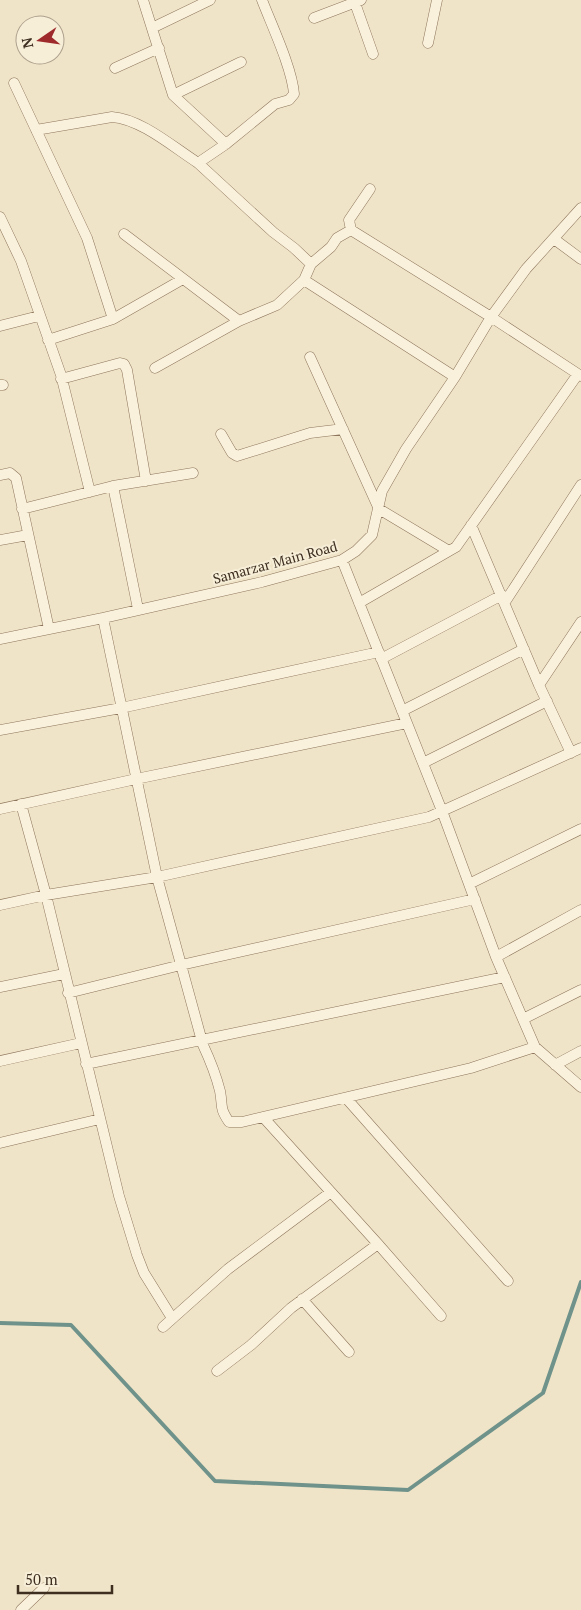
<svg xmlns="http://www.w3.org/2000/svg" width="581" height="1610" viewBox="0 0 581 1610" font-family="'PT Serif',serif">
  <rect width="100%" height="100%" fill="#f0e4c8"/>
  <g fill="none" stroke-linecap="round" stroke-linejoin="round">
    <path stroke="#6f938a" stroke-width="4" d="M0 1323 71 1325 215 1481 408 1490 543 1393 581 1282"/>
    <g stroke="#8d765c" stroke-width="11">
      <path id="street" d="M143 0 173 95 226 144
        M262 0C272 26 292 68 294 94L289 100 275 104 226 144 198 163 273 232 294 248 311 264
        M355 3 373 54
        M314 18 361 0
        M152 28 210 0
        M428 43 437 0
        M115 68 159 48
        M14 83 87 238 113 319
        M173 95 241 62
        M36 130 112 117C141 119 173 147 198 163
        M370 189 349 220 351 230 491 317 581 376
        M0 217 21 261 61 375 90 492
        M124 234 239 321
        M554 239 581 259
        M304 280 455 377
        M0 326 39 316
        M48 340 113 319 183 279
        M310 357 379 509 449 551 456 547 578 374
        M155 368 239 321 277 305 304 280 311 264 331 247 337 238 351 230
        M61 379 120 363 124 364 127 370 146 481
        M0 385H3
        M221 434 232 453 237 456 310 433 343 429
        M0 475 10 473 16 478 49 629
        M113 486 138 609
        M22 509 113 486 193 473
        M471 525 539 685 571 753
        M0 540 28 535
        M342 560 442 811 496 957 535 1047 581 1087
        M505 602 581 485
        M359 603 449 551
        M103 618 157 877 203 1045C210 1060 216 1075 220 1091 223 1107 219 1107 229 1122H242L471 1068 535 1047
        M0 639 103 618 262 582 342 560 356 551 372 535 382 491 406 449 455 377 491 317 526 269 581 208
        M381 659 502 595
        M539 685 581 622
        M402 711 524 649
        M0 730 121 708 379 652
        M423 763 547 701
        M21 804 46 895 119 1196 137 1255 144 1273 172 1318
        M0 809 136 779 407 723
        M469 884 581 829
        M0 905 46 895 157 877 429 817 581 748
        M496 957 581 910
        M0 987 64 974
        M68 993 181 965 475 899
        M523 1019 581 990
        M0 1061 81 1043
        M86 1064 505 977
        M555 1065 581 1051
        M346 1098 508 1281
        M263 1117 378 1244 441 1316
        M0 1143 100 1119
        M302 1299 349 1352
        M163 1327 228 1269 331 1192
        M217 1371 251 1345 291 1308 378 1244
        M21 1610 44 1588"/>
    </g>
    <use href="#street" stroke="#faf1dc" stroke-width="10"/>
  </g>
  <g text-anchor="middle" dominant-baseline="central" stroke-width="4" stroke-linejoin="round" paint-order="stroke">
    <g font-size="14" fill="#3d2e20" stroke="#f7eed8">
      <text transform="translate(275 562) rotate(-15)">Samarzar Main Road</text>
    </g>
  </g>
  <g transform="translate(40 40) rotate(257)"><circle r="24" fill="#f7eed8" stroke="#ada18e"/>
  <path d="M0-4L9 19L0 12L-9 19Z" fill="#9e2a2b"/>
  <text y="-8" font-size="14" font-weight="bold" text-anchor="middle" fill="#3d2e20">N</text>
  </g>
  <path d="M18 1585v8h94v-8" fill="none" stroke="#3d2e20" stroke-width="2.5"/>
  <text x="25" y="1585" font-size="15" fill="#3d2e20" stroke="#f7eed8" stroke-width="4" paint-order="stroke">50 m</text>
</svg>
